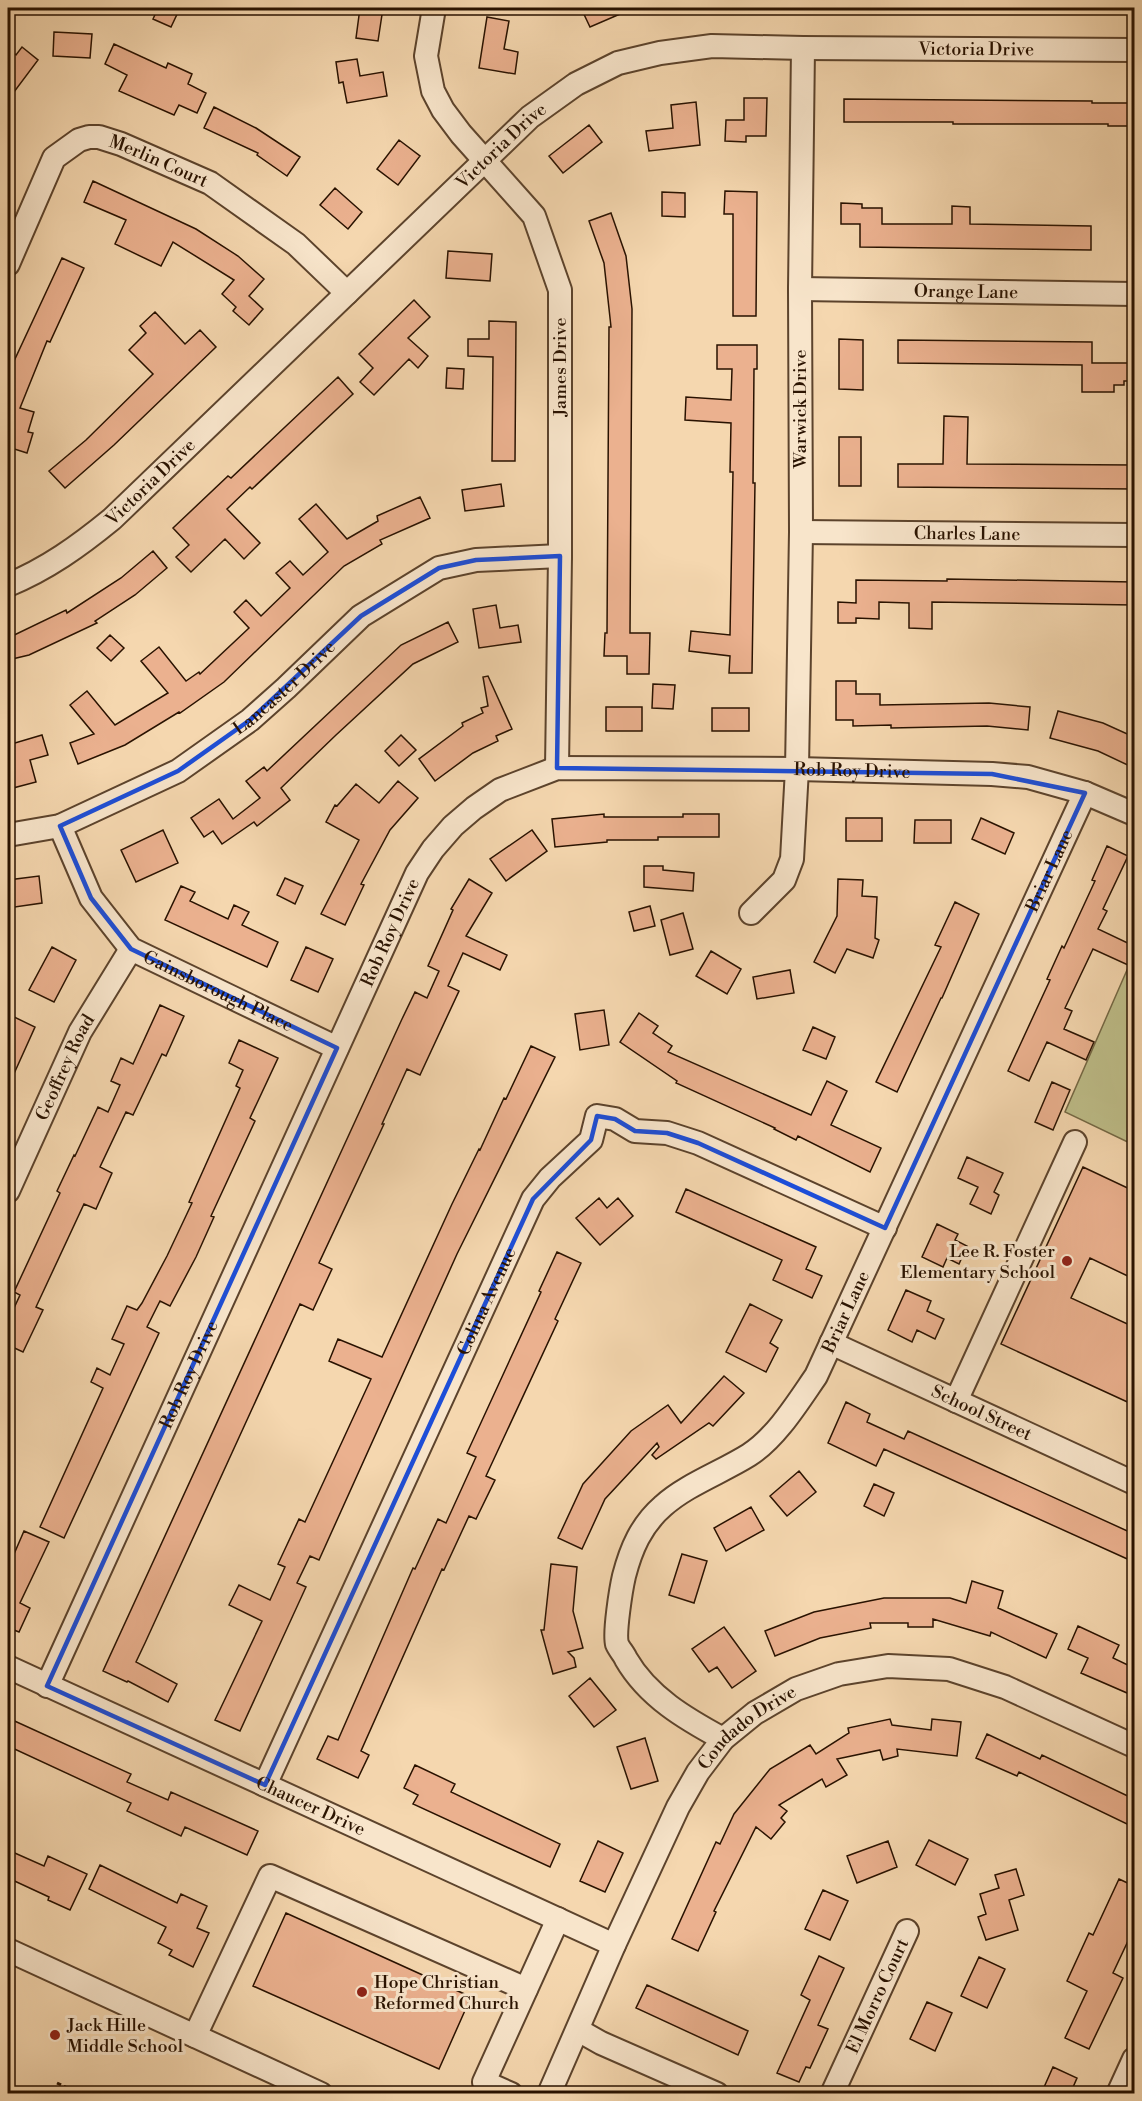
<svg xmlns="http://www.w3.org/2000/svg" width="1142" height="2101" viewBox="0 0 1142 2101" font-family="'Libre Bodoni',serif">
  <rect width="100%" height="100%" fill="#f5d7af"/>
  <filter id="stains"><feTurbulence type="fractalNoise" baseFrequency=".00333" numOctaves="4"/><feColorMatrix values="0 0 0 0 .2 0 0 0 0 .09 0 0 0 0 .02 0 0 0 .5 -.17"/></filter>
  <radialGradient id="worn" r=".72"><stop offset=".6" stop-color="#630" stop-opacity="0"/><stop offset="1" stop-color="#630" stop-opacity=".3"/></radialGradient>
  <path fill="#bebe89" stroke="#746844" stroke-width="1.5" d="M1134 954V1145L1065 1112Z"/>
  <path fill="#ebb18f" stroke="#291200" stroke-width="1.5" d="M158 8H180L171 27 153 19Z
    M360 8H383L378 41 356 38Z
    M581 8H634L590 27Z
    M487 17 509 21 504 49 518 52 515 74 479 68Z
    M54 32 92 34 90 58 53 56Z
    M114 44 166 68 168 63 192 74 188 84 206 93 197 113 179 105 174 115 119 91 127 75 105 64Z
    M22 47 38 60 8 100V48L16 55Z
    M357 59 360 76 383 72 387 96 347 103 343 82 339 83 336 62Z
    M744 98H767L766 136H746V142L725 141 726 120H744Z
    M844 99 1092 101V103H1134V126H1108V124H953V122H844Z
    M696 102 700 145 649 151 646 131 673 128 671 105Z
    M214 107 256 128 300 157 287 176 257 155 258 153 204 128Z
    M589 125 602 142 563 173 549 156Z
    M399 140 420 156 398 185 377 169Z
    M93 181 196 229 238 256 264 279 249 296 263 309 249 325 233 311 236 307 222 294 234 280 173 242 161 266 115 244 126 220 84 202Z
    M335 188 362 212 348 229 320 205Z
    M725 191 757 192 756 316H733V214H724Z
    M662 192 685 193V217L662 216Z
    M841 203 862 204V208H882V224H952V206L970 207V224L1091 226V250L860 247V224H841Z
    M611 213 626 256 632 309 630 633H650L649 674H627V656H604L605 633H607L609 327H611L604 263 589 221Z
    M448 251 492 254 490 281 446 278Z
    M62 258 84 268 50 342 47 341 20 408 34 412 28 432 33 433 27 453 8 447V374Z
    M414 300 430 317 408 338 428 356 418 368 409 359 374 395 360 382 373 368 359 354Z
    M155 312 185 344 200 330 216 347 114 445 65 488 49 471 86 440 153 374 129 350 146 333 140 326Z
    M489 321 516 322 515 461H492L493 357 468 356V339H489Z
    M839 339 863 340V390L839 389Z
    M898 340 1092 342V363H1134V381H1124V385H1114V392H1082V365L898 363Z
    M717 345H757V369H754L753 483H755L752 673H729L730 656 689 651 691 631 730 635 733 472H730L731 423 685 420 686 397 731 400 732 369H717Z
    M447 368 464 369 463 389 446 388Z
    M338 377 353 394 252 489 250 487 227 509 260 543 244 559 225 539 191 572 176 557 189 545 173 528 228 476 231 478Z
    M944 416 968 417 967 464 1134 465V489L898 487V464H943Z
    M839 437H861V486H839Z
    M501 484 504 506 465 511 462 490Z
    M420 497 430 518 380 540 382 544 344 566 224 682 180 713 179 712 125 745 78 764 70 743 94 734 70 705 87 691 115 725 168 693 141 661 159 647 186 681 199 672 200 674 249 628 234 612 246 600 261 616 290 588 276 573 290 561 303 575 328 552 299 519 316 504 347 539 378 521 377 516Z
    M153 551 167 568 135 595 95 621 97 623 29 655 8 660V638L66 610 67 613 121 578Z
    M947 579 1134 582V605L932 602V629L909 628V603L879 602V619L856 618V623H838V602L856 603V580L947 581Z
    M496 605 500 628 518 625 521 642 479 648 473 609Z
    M448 622 458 642 413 664 336 735 281 788 290 800 257 826 254 822 222 844 213 831 204 837 191 818 219 799 233 819 260 798 246 781 264 767 267 771 401 645Z
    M110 635 124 648 111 661 97 648Z
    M488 676 512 729 496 736 498 741 473 753 435 781 419 759 463 726 462 723 483 713 481 708 488 706 483 677Z
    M836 681H856V694H880V705L989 703 1030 707 1028 730 987 726 891 728V725L853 726V720H836Z
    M653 684 675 685 673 709 652 708Z
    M606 707H642V731H606Z
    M712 708H749V731H712Z
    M1058 711 1103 723 1134 737V768L1098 751 1050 738Z
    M42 735 48 755 30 760 36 782 13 788 8 768V745Z
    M401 735 416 750 399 766 385 751Z
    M398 781 418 798 390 830 361 884 364 885 345 925 321 914 359 840 326 822 335 805 337 806 356 784 379 803Z
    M604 814V817H683V814H719V837H658V840H607V842L555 847 552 819Z
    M846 818H882V841H846Z
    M981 818 1014 833 1005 854 972 839Z
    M915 820H951V843H914Z
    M163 830 178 863 136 882 121 850Z
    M532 830 547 851 506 881 490 859Z
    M1107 846 1128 856 1103 909 1107 911 1098 929 1134 946V951L1128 965 1093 949 1065 1008 1072 1011 1064 1029 1094 1042 1086 1060 1047 1042 1029 1081 1008 1071 1050 980 1047 979 1062 946 1064 948 1095 881 1092 880Z
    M644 866H663V870L694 873 693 891 644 887Z
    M39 876 42 903 8 908V880Z
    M285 878 303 886 295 904 277 895Z
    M469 879 492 893 466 936 507 955 500 970 463 953 448 986 459 991 420 1075 407 1069 382 1124H384L319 1263 332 1269 313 1310 300 1304 145 1643 136 1662 177 1684 168 1702 128 1681 127 1682 103 1671 402 1019 415 992 427 998 439 971 428 966 453 910 451 909Z
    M838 879 863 880 862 896 877 897 875 938 879 940 873 958 847 949 835 973 814 962 837 916Z
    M181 886 195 892 190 901 228 919 234 905 249 912 242 925 278 942 267 967 165 920Z
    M955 902 979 914 942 998H941L897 1092 876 1082 941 947 935 945Z
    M650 906 655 926 634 931 629 912Z
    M683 913 693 949 670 955 661 920Z
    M52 947 76 960 54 1002 29 990Z
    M306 947 333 959 318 992 291 980Z
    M711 951 741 969 727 994 696 976Z
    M790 970 794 993 757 999 753 977Z
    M160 1005 184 1016 166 1056 162 1054 133 1115 126 1112 100 1167 112 1173 96 1209 84 1204 36 1307 43 1310 23 1352 8 1345V1321L20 1295 14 1292 60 1193 57 1191 74 1155 75 1156 98 1107 108 1112 120 1085 111 1081 121 1058 133 1064Z
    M604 1010 609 1045 580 1050 575 1014Z
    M639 1013 658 1026 653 1033 672 1046 668 1052 811 1115 827 1081 847 1091 831 1125 881 1148 870 1172 798 1136 796 1140 774 1129 775 1128 676 1083 677 1081 620 1042Z
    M8 1014 35 1027 8 1087Z
    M813 1027 835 1037 826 1059 803 1050Z
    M239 1040 278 1058 250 1118 255 1121 211 1216 214 1217 196 1257 170 1306 160 1301 147 1327 159 1333 64 1538 40 1527 103 1388 91 1382 97 1368 110 1375 124 1344 112 1339 127 1306 137 1310 142 1303 167 1256 192 1203 189 1202 240 1088 236 1086 243 1070 229 1063Z
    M531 1046 555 1057 457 1254 319 1560 310 1556 297 1583 306 1587 240 1731 215 1720 262 1621 229 1605 239 1585 270 1600 285 1567 278 1564 299 1519 305 1522 371 1379 329 1361 338 1339 382 1357 452 1204 479 1149 480 1150 504 1098 506 1099Z
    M1052 1082 1070 1090 1053 1130 1035 1122Z
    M967 1157 1003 1173 994 1192 999 1195 991 1214 970 1204 978 1187 958 1178Z
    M1083 1167 1134 1191V1279L1090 1258 1071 1298 1134 1327V1405L1001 1344Z
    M686 1189 816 1247 806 1269 822 1276 812 1298 773 1280 782 1260 676 1212Z
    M599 1198 607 1208 618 1198 633 1216 600 1245 576 1218Z
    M937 1224 958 1234 955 1240 967 1246 959 1264 947 1258 943 1267 922 1257Z
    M557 1252 581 1263 555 1319 558 1321 486 1476 495 1480 476 1519 469 1516 444 1570 442 1569 361 1751 369 1755 358 1778 317 1759 328 1736 338 1740 413 1568 415 1569 438 1519 446 1523 476 1457 467 1453 541 1292 539 1291Z
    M906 1290 931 1301 927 1311 944 1319 935 1339 917 1330 912 1342 888 1330Z
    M750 1304 782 1320 770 1343 778 1348 766 1372 726 1352Z
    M724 1376 744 1393 713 1426 709 1423 656 1459 652 1455 659 1447 657 1443 605 1499 582 1549 558 1538 583 1484 631 1431 668 1405 681 1423Z
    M846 1402 870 1414 867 1422 904 1439 908 1431 1134 1534V1562L884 1449 876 1466 828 1443Z
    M799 1471 816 1492 787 1516 770 1496Z
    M874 1484 894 1493 884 1516 864 1506Z
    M751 1507 764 1530 726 1551 714 1528Z
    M24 1531 49 1542 20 1603 30 1608 19 1632 9 1628 8 1631V1568Z
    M682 1554 707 1561 694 1603 669 1595Z
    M551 1564 577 1567 573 1611 583 1648 568 1652 574 1658 576 1667 553 1674 541 1630H544Z
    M972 1581 1003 1591 998 1608 1057 1634 1046 1658 991 1632 990 1636 933 1619V1627H908V1623H870L871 1628 820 1638 775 1656 765 1631 814 1612 884 1598H950L966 1603Z
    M1078 1626 1119 1645 1113 1658 1134 1668V1696L1081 1673 1088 1658 1068 1649Z
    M724 1627 756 1671 732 1688 717 1667 709 1672 692 1649Z
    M590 1678 616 1710 594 1727 569 1696Z
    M8 1718 131 1774 127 1782 168 1800 171 1792 258 1831 247 1855 185 1827 181 1836 127 1811 131 1803 8 1746Z
    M890 1719 892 1725 931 1730 932 1719 961 1722 957 1756 897 1749 898 1756 883 1760 880 1750 837 1759 847 1775 826 1787 822 1779 779 1805 787 1811 781 1818 785 1822 771 1839 756 1827 714 1911 716 1912 698 1951 672 1939 716 1842 720 1844 734 1814 770 1769 810 1745 816 1754 849 1733 848 1728Z
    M987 1734 1040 1759 1042 1755 1134 1799V1809L1127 1824 1019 1772 1017 1776 976 1758Z
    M645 1738 658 1781 631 1789 617 1747Z
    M415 1765 455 1784 451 1792 560 1844 550 1867 413 1804 418 1795 404 1788Z
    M929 1840 968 1859 955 1885 916 1865Z
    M598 1841 623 1853 605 1892 580 1881Z
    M888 1841 897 1867 857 1883 847 1856Z
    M8 1850 44 1866 48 1856 87 1874 70 1910 48 1900 49 1897 8 1878Z
    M100 1865 177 1903 181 1894 207 1906 197 1928 209 1933 193 1967 169 1955 172 1950 158 1943 166 1927 89 1889Z
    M1016 1869 1024 1895 1009 1900 1018 1930 986 1940 978 1917 986 1914 980 1894 999 1888 995 1875Z
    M1119 1879 1134 1886V1931L1130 1942 1128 1941 1113 1973 1123 1978 1089 2049 1065 2038 1087 1991 1067 1981 1089 1933 1093 1935Z
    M823 1890 848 1901 830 1940 805 1929Z
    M286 1913 471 1997 439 2069 253 1986Z
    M819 1956 844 1968 818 2025 828 2029 810 2068 806 2067 799 2082 777 2073 810 2000 801 1995Z
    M979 1957 1005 1969 987 2008 961 1996Z
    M647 1985 748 2031 738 2055 636 2008Z
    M927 2002 952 2013 935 2051 910 2039Z
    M1053 2067 1077 2078 1070 2094H1041Z"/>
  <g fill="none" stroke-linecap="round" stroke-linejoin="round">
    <g stroke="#5c432c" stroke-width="26">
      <g id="minor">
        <path d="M434 8 426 56 433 91 443 110 461 134 534 216 560 290V556L557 768"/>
        <path id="s1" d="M8 264 54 158 79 140 89 137H99L121 144 210 183 296 244 347 293"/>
        <path id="s2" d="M800 289 1134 294"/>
        <path id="s3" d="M801 532 1134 535"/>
        <path id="s4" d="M8 585C47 569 79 546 112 519L530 117 576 84 618 63 660 53 712 46 803 48 1134 50"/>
        <path id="s5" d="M60 826 91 898 131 949 337 1048"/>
        <path id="s6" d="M8 835 60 826 178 771 250 720 286 688 361 616 439 568 476 560 560 556"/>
        <path d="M751 913 784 880 792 859 797 769 801 532 800 289 803 48"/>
        <path id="s7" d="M8 1191 80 1032 131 949"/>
        <path id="s8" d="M831 1343 1134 1483"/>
        <path d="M956 1401 1075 1142"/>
        <path id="s9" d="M8 1667 614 1945"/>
        <path id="s10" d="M47 1686 417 873 433 849 453 826 474 808 500 790 557 768 797 769 992 774 1028 777 1085 793 1134 814"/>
        <path id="s11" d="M723 1739C686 1719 648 1697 626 1659 624 1654 619 1649 617 1644 614 1633 621 1589 624 1576 631 1549 641 1525 663 1506 686 1485 722 1472 749 1455 776 1438 798 1402 816 1376L1085 793"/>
        <path id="s12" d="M265 1785 533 1199 550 1178 591 1140 597 1116 615 1119 635 1131 667 1133 698 1143 885 1228"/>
        <path d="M8 1950 321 2094"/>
        <path d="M578 2030 601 2043 717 2094"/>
        <path d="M195 2036 270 1876 526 1989"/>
        <path d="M511 2094 484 2082 558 1919"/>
        <path id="s13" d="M549 2094 614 1945 678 1807 698 1772 723 1739 755 1713 796 1689 839 1674 888 1666 949 1669 1005 1687 1134 1746"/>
        <path id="s14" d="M832 2094 907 1931"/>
        <path d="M1118 2094 1134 2059"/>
      </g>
    </g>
    <path stroke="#291200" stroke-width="3" stroke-dasharray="4.5 3" stroke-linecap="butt" d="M57 2083 80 2094"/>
    <use href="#minor" stroke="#f8e5cb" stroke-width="22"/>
  </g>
  <path fill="none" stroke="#1d4ed8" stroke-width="4.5" stroke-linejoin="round" d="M560 556 557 768 992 774 1085 793 885 1228 698 1143 667 1133 635 1131 615 1119 597 1116 591 1140 533 1199 265 1785 47 1686 337 1048 131 949 91 898 60 826 178 771 250 720 361 616 439 568 476 560Z"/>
  <g fill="#8f2418" stroke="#f8e5cb" stroke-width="2">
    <circle cx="1067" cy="1261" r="6"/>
    <circle cx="362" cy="1992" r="6"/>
    <circle cx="55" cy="2035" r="6"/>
  </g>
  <g text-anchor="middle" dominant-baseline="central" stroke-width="6" stroke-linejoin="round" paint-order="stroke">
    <g font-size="18" fill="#291200" stroke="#f8e5cb">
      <text stroke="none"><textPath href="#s4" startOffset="1167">Victoria Drive</textPath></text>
      <text stroke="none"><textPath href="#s4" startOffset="663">Victoria Drive</textPath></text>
      <text stroke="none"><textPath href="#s1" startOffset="231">Merlin Court</textPath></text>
      <text stroke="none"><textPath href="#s2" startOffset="166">Orange Lane</textPath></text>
      <text transform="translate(560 367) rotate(-90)">James Drive</text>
      <text transform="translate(800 409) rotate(-90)">Warwick Drive</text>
      <text stroke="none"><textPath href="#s4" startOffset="177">Victoria Drive</textPath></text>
      <text stroke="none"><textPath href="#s3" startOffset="166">Charles Lane</textPath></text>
      <text stroke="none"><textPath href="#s6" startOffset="318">Lancaster Drive</textPath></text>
      <text stroke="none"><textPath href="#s10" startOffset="1368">Rob Roy Drive</textPath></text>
      <text stroke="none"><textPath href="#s11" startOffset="1056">Briar Lane</textPath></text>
      <text stroke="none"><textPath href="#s10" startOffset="828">Rob Roy Drive</textPath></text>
      <text stroke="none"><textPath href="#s5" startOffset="240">Gainsborough Place</textPath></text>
      <text stroke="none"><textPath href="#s7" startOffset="136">Geoffrey Road</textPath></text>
      <text stroke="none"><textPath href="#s12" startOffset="532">Colina Avenue</textPath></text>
      <text stroke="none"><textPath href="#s11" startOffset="570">Briar Lane</textPath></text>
      <text stroke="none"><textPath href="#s10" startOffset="342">Rob Roy Drive</textPath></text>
      <text stroke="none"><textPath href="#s8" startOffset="166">School Street</textPath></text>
      <text stroke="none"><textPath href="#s13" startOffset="422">Condado Drive</textPath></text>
      <text stroke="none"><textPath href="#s9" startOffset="333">Chaucer Drive</textPath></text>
      <text stroke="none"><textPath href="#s14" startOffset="108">El Morro Court</textPath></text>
    </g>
    <g font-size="18" fill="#291200" stroke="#f8e5cb" text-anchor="start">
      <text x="1055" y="1251" text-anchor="end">Lee R. Foster<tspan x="1055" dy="21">Elementary School</tspan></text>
      <text x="374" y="1982">Hope Christian<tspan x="374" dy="21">Reformed Church</tspan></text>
      <text x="67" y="2025">Jack Hille<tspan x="67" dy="21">Middle School</tspan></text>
    </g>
  </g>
  <rect width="1142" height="2101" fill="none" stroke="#f5d7af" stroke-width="30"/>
  <rect x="9" y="9" width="1124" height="2083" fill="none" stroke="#291200" stroke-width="3"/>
  <rect x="15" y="15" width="1112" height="2071" fill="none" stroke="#291200" stroke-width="1.5"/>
  <rect width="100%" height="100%" filter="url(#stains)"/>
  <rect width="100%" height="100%" fill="url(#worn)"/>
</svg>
